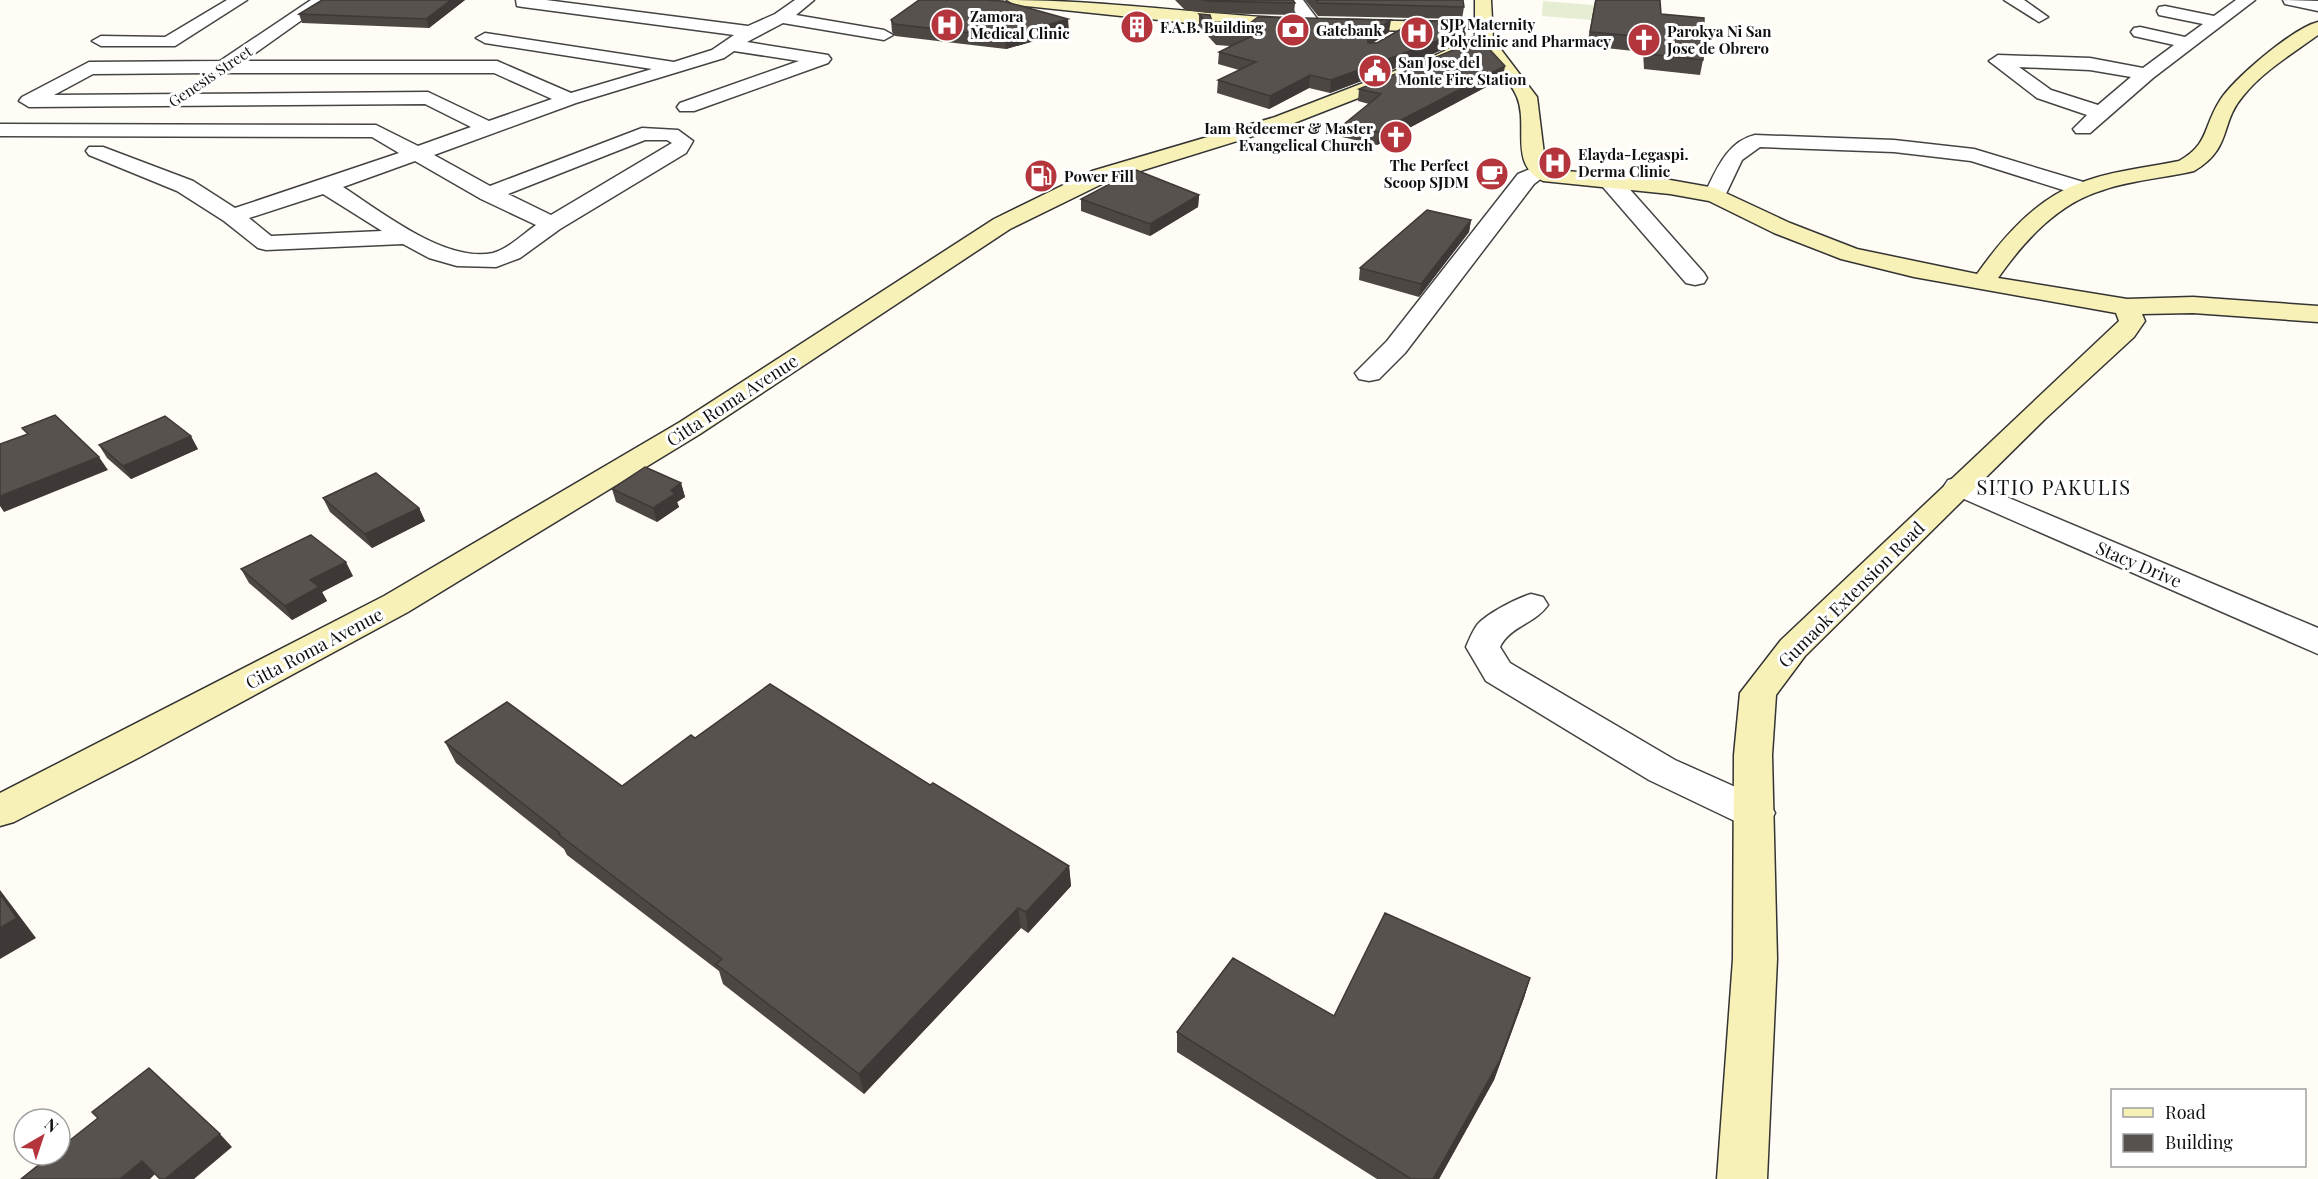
<svg xmlns="http://www.w3.org/2000/svg" width="2318" height="1179" viewBox="0 0 2318 1179" font-family="'Playfair Display',serif">
  <rect width="100%" height="100%" fill="#fefcf5"/>
  <path fill="#e5eed2" d="M1543 1 1640 9 1641 24 1542 16Z"/>
  <g fill="none" stroke-linecap="round" stroke-linejoin="round">
    <g stroke="#444" stroke-width="3">
      <path id="street" d="M227 0H247L175 46H101L92 41 101 36 165 37Z
        M311 0H330L244 61H497L571 93 652 69 485 43 476 38 485 33 674 62 712 50 734 35 523 7 517 6 516 0H546L748 26 775 14 795 0H814L796 15 884 30 893 35 884 40 783 23 747 42 828 55 831 59 828 63 694 111H680L677 107 680 103 799 61 734 51 724 58 576 103 434 155 490 186 642 128 678 130 693 141 686 153 560 229 520 258 496 267 457 266 429 258 403 244 266 250 258 248 224 221 177 191 89 155 86 151 89 147H103L193 181 235 208 399 153 372 137 0 136V124L376 125 418 146 471 127 425 104 29 107 19 101 22 97 89 62 220 61ZM214 73H494L552 99 489 121 428 92 54 95 93 74ZM645 140H667L672 143 551 215 508 194ZM415 161 481 199 536 225C523 234 508 249 493 253 445 263 382 212 343 187ZM323 194 382 231 271 236 249 218Z
        M1287 0H1303L1321 24 1318 28H1306Z
        M2004 0H2024L2048 17 2039 22Z
        M2236 0H2255L2153 78 2090 133H2076L2073 129 2087 115 2037 98 1989 61 1998 55 2090 58 2143 68 2174 45 2134 36 2131 32 2134 28 2140 27 2185 37 2203 24 2159 15 2157 11 2159 7 2165 6 2214 16ZM2019 67 2090 70 2131 77 2098 105 2051 90Z
        M2283 0 2318 1V11L2285 4Z
        M1755 135 1894 140 1974 149 2090 184 2093 189 2090 194 2082 196 1971 161 1894 152 1760 147 1742 160 1723 200H1707L1704 195C1716 171 1726 142 1755 135Z
        M1540 165 1548 166 1551 171 1534 184 1405 353 1379 379 1369 381 1359 379 1355 373 1387 341 1518 174Z
        M1610 174 1618 176 1704 273 1707 278 1704 283 1695 285 1686 283 1602 186 1599 181 1602 176Z
        M1959 477 2318 628V654L1948 492 1944 486 1948 480Z
        M1531 594 1543 597 1548 605C1536 623 1509 627 1500 647L1510 663 1675 760 1769 802 1775 813 1769 824 1755 828 1741 824 1649 780 1486 681 1466 647C1469 640 1472 632 1477 625 1486 614 1517 598 1531 594Z"/>
    </g>
    <g stroke="#333" stroke-width="3">
      <path id="secondary" d="M1007 0C1103 0 1199 14 1295 19L1304 24 1295 29 1207 25 1015 5Z
        M1475 0H1491L1493 39 1537 97 1545 162 1555 170 1670 180 1715 188 1790 223 1857 249 1977 274C2002 239 2033 202 2075 185 2108 171 2145 168 2179 161 2209 144 2203 128 2219 102 2232 80 2293 28 2318 22V35C2292 54 2263 71 2243 96 2219 124 2233 148 2194 171 2164 178 2132 180 2103 190 2058 203 2024 241 1998 278L2127 299 2193 297 2318 306V322L2193 313 2142 314 2145 321 2134 337 2045 419 1805 656 1776 695 1772 755 1777 959 1767 1179H1717L1733 959 1734 755 1740 693 1781 640 2119 321 2116 313 1914 277 1841 259 1774 233 1709 201 1670 194 1543 181C1508 164 1529 126 1517 97 1510 80 1492 62 1481 47L1448 63 1289 125 1108 181 1010 229 700 434 408 612 140 757 14 822 0 826V793L384 596 680 422 994 219 1092 171 1275 117 1436 55 1475 36Z
        M1347 20 1448 22 1457 27 1448 32 1341 29 1338 25 1341 21Z"/>
    </g>
    <use href="#street" fill="#fff" fill-rule="evenodd"/>
    <use href="#secondary" fill="#f7f0b7" fill-rule="evenodd"/>
  </g>
  <path fill="#4c4743" d="M322 0H465L429 28 302 23 299 14Z
    M1175 0H1293L1295 3 1294 15 1207 13 1185 10Z
    M1305 0H1463L1464 7 1462 19 1318 16Z
    M1595 0 1661 14 1703 60 1700 75 1644 69 1643 52 1587 46Z
    M1199 14 1212 22 1389 32 1373 43 1466 26 1465 39 1435 53 1330 93 1309 88 1269 109 1217 93 1218 80 1239 70 1218 64 1219 52 1230 46 1216 45 1199 26Z
    M891 20 1069 31 1006 49 895 36 892 32Z
    M1503 78 1377 145 1342 137 1344 124 1369 104 1358 101 1359 89Z
    M1199 195 1198 207 1150 236 1081 211V199Z
    M1471 220 1469 232 1419 297 1359 280 1360 268Z
    M99 445 198 449 131 479 107 458Z
    M681 483 685 497 677 502 679 507 657 522 616 502 612 489Z
    M323 498 419 508 425 521 372 548 330 512Z
    M241 569 353 576 322 592 327 601 292 620 249 583Z
    M695 738 930 785 1069 866 1071 886 1028 933 1021 928 864 1094 723 984 719 971 567 855 564 849 456 763 445 742 622 786Z
    M1530 978 1524 998 1494 1080 1439 1179H1377L1177 1052V1032L1334 1016Z"/>
  <path fill="#3e3937" d="M451 0H465L429 28 426 19Z
    M1068 19 1069 31 1006 49 1005 37Z
    M1391 20 1389 32 1366 47 1367 35Z
    M1466 26 1465 39 1435 53 1330 93 1331 80Z
    M1505 66 1503 78 1377 145 1378 132Z
    M1310 75 1309 88 1269 109 1270 96Z
    M1199 195 1198 207 1150 236V224Z
    M1471 220 1469 232 1419 297 1421 284Z
    M191 436 198 449 131 479 123 466Z
    M99 457 108 470 4 512 0 506V496Z
    M681 483 685 497 677 502 679 507 657 522 653 508 671 490Z
    M419 508 425 521 372 548 365 534Z
    M346 562 353 576 322 592 327 601 292 620 285 606 310 580Z
    M1069 866 1071 886 1028 933 1026 912Z
    M0 890 36 938 0 959Z
    M1018 908 1021 928 864 1094 859 1074Z
    M1530 978 1524 998 1494 1080 1439 1179H1433Z
    M220 1134 232 1147 194 1179H165Z
    M142 1161 155 1174 150 1179H120Z"/>
  <path fill="#58524e" stroke="#3e3937" stroke-width="1.5" d="M322 0H451L426 19 299 14Z
    M919 0H985L1003 1 1068 19 1005 37 894 24 891 20Z
    M1202 0H1293L1295 3 1207 1Z
    M1316 0H1463L1464 7 1318 3Z
    M1596 0H1660L1661 14 1704 18 1703 60 1648 54 1647 37 1590 32Z
    M1199 14 1210 15 1212 22 1250 23 1258 17 1391 20 1367 35 1368 43H1377L1403 28 1405 20 1466 22V26L1437 41 1331 80 1310 75 1270 96 1218 80 1256 62 1219 52 1254 35 1216 33Z
    M1480 39 1505 66 1378 132 1344 124 1381 94 1359 89Z
    M1136 170 1199 195 1150 224 1081 199Z
    M1427 210 1471 220 1421 284 1360 268Z
    M55 415 99 457 0 496V444L28 434 22 428Z
    M165 416 191 436 123 466 99 445Z
    M645 467 681 483 671 490 675 494 653 508 612 489Z
    M376 473 419 508 365 534 323 498Z
    M311 535 346 562 310 580 319 587 285 606 241 569Z
    M770 684 930 785 933 783 1069 866 1026 912 1018 908 859 1074 716 964 722 959 558 834 560 833 445 742 507 702 622 786 691 735 695 738Z
    M0 894 17 918 0 928Z
    M1385 913 1530 978 1500 1060 1433 1179H1411L1177 1032 1233 958 1334 1016Z
    M149 1068 220 1134 165 1179H160L142 1161 120 1179H21L51 1155H60V1148L98 1118 92 1112Z"/>
  <defs>
    <g id="hospital-disc" transform="scale(1.725)"><circle r="9.5" fill="#b4353c" stroke="#fff"/><path d="M-5-5h3v3.5h4V-5h3V5h-3V1.5h-4V5h-3Z" fill="#fff"/></g>
    <g id="building-disc" transform="scale(1.725)"><circle r="9.5" fill="#b4353c" stroke="#fff"/><path d="M-4-6H4V6H1V3H-1V6H-4ZM-2.5-4.3h1.7v1.8h-1.7ZM.8-4.3h1.7v1.8H.8ZM-2.5-1h1.7V.8h-1.7ZM.8-1h1.7V.8H.8Z" fill="#fff"/></g>
    <g id="bank-disc" transform="scale(1.725)"><circle r="9.5" fill="#b4353c" stroke="#fff"/><path d="M-6-4H6V4H-6ZM0-2.3a2.3 2.3 0 1 0 0 4.6a2.3 2.3 0 1 0 0-4.6Z" fill="#fff"/></g>
    <g id="church-disc" transform="scale(1.725)"><circle r="9.5" fill="#b4353c" stroke="#fff"/><path d="M-1.2-6h2.4v3.5h3.3v2.4h-3.3V6h-2.4V-.1h-3.3v-2.4h3.3Z" fill="#fff"/></g>
    <g id="civic-disc" transform="scale(1.725)"><circle r="9.5" fill="#b4353c" stroke="#fff"/><path d="M-.6-6.5H3V-4.5H.6V-3L4-1V1h2V6H-6V1h2V-1L-.6-3ZM-1.2 2.5V6h2.4V2.5Z" fill="#fff"/></g>
    <g id="cafe-disc" transform="scale(1.725)"><circle r="9.5" fill="#b4353c" stroke="#fff"/><path d="M-5.5-4.5H6V0H3Q3 3.5 0 3.5H-2.5Q-5.5 3.5-5.5 0ZM3-3.2v2h1.7v-2ZM-6 4.5H4V6H-6Z" fill="#fff"/></g>
    <g id="fuel-disc" transform="scale(1.725)"><circle r="9.5" fill="#b4353c" stroke="#fff"/><path d="M-5.5-6h7V0h2V4h1.3V-2.5L3-4.5l.8-.8L6-3V5H2.5V1h-1V6h-7ZM-4.2-4.7v3.2H.2V-4.7Z" fill="#fff"/></g>
  </defs>
  <g fill-rule="evenodd">
    <use href="#hospital-disc" x="947" y="25"/>
    <use href="#building-disc" x="1137" y="27"/>
    <use href="#bank-disc" x="1293" y="30"/>
    <use href="#hospital-disc" x="1417" y="33"/>
    <use href="#church-disc" x="1644" y="40"/>
    <use href="#civic-disc" x="1375" y="71"/>
    <use href="#church-disc" x="1396" y="137"/>
    <use href="#hospital-disc" x="1555" y="163"/>
    <use href="#cafe-disc" x="1492" y="174"/>
    <use href="#fuel-disc" x="1041" y="176"/>
  </g>
  <g text-anchor="middle" dominant-baseline="central" stroke-width="6" stroke-linejoin="round" paint-order="stroke">
    <g font-size="15" font-weight="bold" fill="#111" stroke="#fff" text-anchor="start">
      <text x="970" y="16">Zamora<tspan x="970" dy="17">Medical Clinic</tspan></text>
      <text x="1440" y="24">SJP Maternity<tspan x="1440" dy="17">Polyclinic and Pharmacy</tspan></text>
      <text x="1160" y="27">F.A.B. Building</text>
      <text x="1316" y="30">Gatebank</text>
      <text x="1667" y="31">Parokya Ni San<tspan x="1667" dy="17">Jose de Obrero</tspan></text>
      <text x="1398" y="62">San Jose del<tspan x="1398" dy="17">Monte Fire Station</tspan></text>
      <text x="1373" y="128" text-anchor="end">Iam Redeemer &amp; Master<tspan x="1373" dy="17">Evangelical Church</tspan></text>
      <text x="1578" y="154">Elayda-Legaspi.<tspan x="1578" dy="17">Derma Clinic</tspan></text>
      <text x="1469" y="165" text-anchor="end">The Perfect<tspan x="1469" dy="17">Scoop SJDM</tspan></text>
      <text x="1064" y="176">Power Fill</text>
    </g>
    <g font-size="15" fill="#111" stroke="#fff">
      <text transform="translate(210 76) rotate(-34)">Genesis Street</text>
    </g>
    <g font-size="18" fill="#111" stroke="#fff">
      <text transform="translate(732 400) rotate(-33)">Citta Roma Avenue</text>
      <text transform="translate(2139 564) rotate(23)">Stacy Drive</text>
      <text transform="translate(1851 594) rotate(-45)">Gumaok Extension Road</text>
      <text transform="translate(314 648) rotate(-28)">Citta Roma Avenue</text>
    </g>
    <g font-size="20" letter-spacing="1.5" fill="#111" stroke="#fff">
      <text x="2054" y="486">SITIO PAKULIS</text>
    </g>
  </g>
  <rect x="2111" y="1089" width="195" height="78" fill="#ffffff" stroke="#a0a0a0" stroke-width="1.5"/>
  <rect x="2123" y="1108" width="30" height="9" fill="#f7f0b7" stroke="#a0a0a0" stroke-width="1.5"/>
  <text x="2165" y="1119" font-size="18" fill="#111111">Road</text>
  <rect x="2123" y="1134" width="30" height="18" fill="#58524e" stroke="#a0a0a0" stroke-width="1.5"/>
  <text x="2165" y="1149" font-size="18" fill="#111111">Building</text>
  <g transform="translate(42 1137) rotate(39)"><circle r="28" fill="#ffffff" stroke="#a0a0a0" stroke-width="1.5"/>
  <path d="M0-4.5L10 22L0 15L-10 22Z" fill="#b4353c"/>
  <text y="-9" font-size="16" font-weight="bold" text-anchor="middle" fill="#111111">N</text>
  </g>
</svg>
